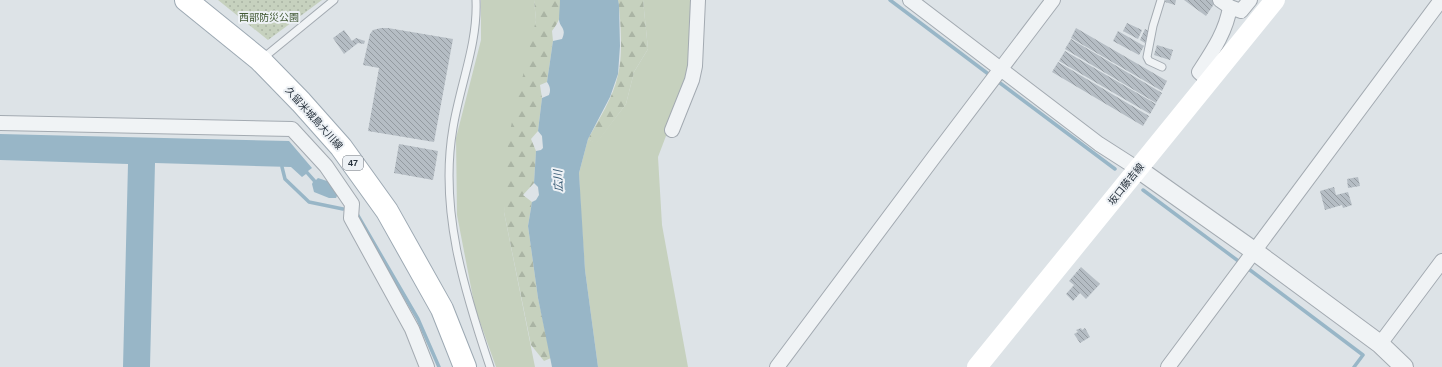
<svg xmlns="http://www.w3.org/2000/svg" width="1442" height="367" viewBox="0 0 1442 367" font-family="Helvetica,'Noto Sans JP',sans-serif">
  <defs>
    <pattern id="forest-firs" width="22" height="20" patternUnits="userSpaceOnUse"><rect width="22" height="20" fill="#c6d1be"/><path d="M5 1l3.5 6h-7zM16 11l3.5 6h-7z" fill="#aab4a4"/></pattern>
    <pattern id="park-dots" width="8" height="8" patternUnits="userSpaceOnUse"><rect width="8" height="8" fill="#c6d1be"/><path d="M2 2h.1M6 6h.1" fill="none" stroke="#aab4a4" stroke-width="1.8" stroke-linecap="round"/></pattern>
    <pattern id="building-back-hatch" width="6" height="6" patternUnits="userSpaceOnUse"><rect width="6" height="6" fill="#b5bdc4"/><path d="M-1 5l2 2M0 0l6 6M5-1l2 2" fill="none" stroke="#939aa0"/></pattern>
  </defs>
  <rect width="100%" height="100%" fill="#dde3e7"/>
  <path fill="#c6d1be" d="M481 0H534L536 20 504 212 535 367H496L475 308 457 215 456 138 481 40Z
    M643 0H693L691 70 658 157 662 225 688 367H598L585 270 581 215 579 173 588 139 596 143 626 104 634 72 648 49Z"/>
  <path fill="url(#forest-firs)" d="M534 0H560C561 15 561 19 552 31L553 41 547 82 540 85 542 98 538 131 531 139 536 151 534 183 523 195 532 202 528 226 538 298 551 358 544 361 531 345 504 212 508 139 536 20Z
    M618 0H643L648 49 634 72 626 104 596 144 588 139C599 119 613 98 618 75 623 56 621 20 618 0Z"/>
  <path fill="url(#park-dots)" d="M218 0H322L268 40Z"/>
  <path fill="#98b6c7" d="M560 0H618L619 5 620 46 618 74 610 97 588 139 579 173 585 270 598 367H552L538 298 528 226 532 202 536 200 539 195 538 187 534 183 536 151 541 150 543 148 542 136 538 131 542 98 549 95C551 90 550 86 547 82L553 41 562 39C567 28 560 28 559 20 559 14 560 6 560 0Z
    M0 134 289 141 312 168 308 171 316 180 318 178 327 181 338 194 336 198H329L314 192 312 184 313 182 306 174 302 177 291 167 155 163 150 367H123L128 164 0 160Z"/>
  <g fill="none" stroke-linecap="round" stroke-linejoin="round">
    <path stroke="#98b6c7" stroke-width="3.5" d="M890 0 991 76
      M996 80 1115 169
      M282 167 285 179 309 202 343 209
      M1143 190 1241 263
      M357 214 418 319 439 367
      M1246 267 1363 355 1354 367"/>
  </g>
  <path fill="url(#building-back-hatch)" d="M1166 0H1176L1175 5 1165 2Z
    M1184 0H1214L1216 1 1206 16Z
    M1127 23 1142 30 1138 39 1123 31Z
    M381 28H388L453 39 434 142 368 131 379 68 363 65 370 34 373 30Z
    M1076 28 1167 81 1162 91 1071 38Z
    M1145 29 1150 32 1145 43 1140 40Z
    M344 30 352 41 356 38 365 41 364 44 358 43 344 54 333 38Z
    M1118 31 1144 46 1139 55 1113 41Z
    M1071 39 1162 93 1156 103 1065 49Z
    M1157 45 1173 50 1170 60 1154 55Z
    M1065 51 1156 104 1150 114 1059 61Z
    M1058 62 1149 116 1143 126 1052 72Z
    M399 144 438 151 433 180 394 173Z
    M1358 177 1360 186 1348 188 1347 179Z
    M1334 187 1336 195 1348 192 1352 205 1343 208 1342 205 1325 210 1320 191Z
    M1081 267 1100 284 1086 299 1080 293 1073 301 1066 294 1074 285 1069 281Z
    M1081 328 1082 330 1085 328 1090 337 1080 343 1074 334 1078 332 1076 330Z"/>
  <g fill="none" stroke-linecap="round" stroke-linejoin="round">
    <g stroke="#a3aab1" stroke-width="9">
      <path id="service" d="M476 0C478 43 460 85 453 128 439 209 464 290 490 367
        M1161 0 1153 26 1147 57 1149 61 1162 67
        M262 59 334 0"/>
    </g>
    <g stroke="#a3aab1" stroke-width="16">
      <path id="minor" d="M910 0 1099 144 1138 169
        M1220 0 1230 7 1241 11 1250 0
        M1209 81 1199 72C1212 52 1226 32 1230 7
        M0 123 292 129 326 166 352 204 351 218 412 329 427 367
        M672 130 692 80 695 66 698 0
        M1380 344 1442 261
        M777 367 934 157 1053 0
        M1168 367 1441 0"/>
    </g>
    <g stroke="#a3aab1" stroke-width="20">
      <path id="tertiary" d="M1138 169 1254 251 1380 344 1404 367"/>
    </g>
    <g stroke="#9da9b3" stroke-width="24">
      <path id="primary" d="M186 0 260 60 301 102 341 147 387 211 442 309 465 367"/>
    </g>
    <use href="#service" stroke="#f0f3f5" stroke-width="7"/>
    <use href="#minor" stroke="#f0f3f5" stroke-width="14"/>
    <use href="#tertiary" stroke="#f0f3f5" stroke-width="18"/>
    <path stroke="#fff" stroke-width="20" d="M977 367 1275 0"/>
    <use href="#primary" stroke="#fff" stroke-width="22"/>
  </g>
  <g text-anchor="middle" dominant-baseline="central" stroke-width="4" stroke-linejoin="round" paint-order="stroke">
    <rect fill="#edf1f5" stroke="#626b74" stroke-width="1" x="343" y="156" width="20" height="14" rx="3"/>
    <g font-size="9" font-weight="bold" fill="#27323d">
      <text x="353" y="163">47</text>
    </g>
    <g font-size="10" fill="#415934" stroke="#edf1f5">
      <text x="269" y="17">西部防災公園</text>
    </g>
    <g font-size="10" fill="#27323d" stroke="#edf1f5">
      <text transform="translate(314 118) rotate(48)">久留米城島大川線</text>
      <text transform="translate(1126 184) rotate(-51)">坂口藤吉線</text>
    </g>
    <g font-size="11" font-style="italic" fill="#325771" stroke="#edf1f5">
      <text transform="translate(558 181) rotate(-92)">広川</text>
    </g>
  </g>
</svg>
